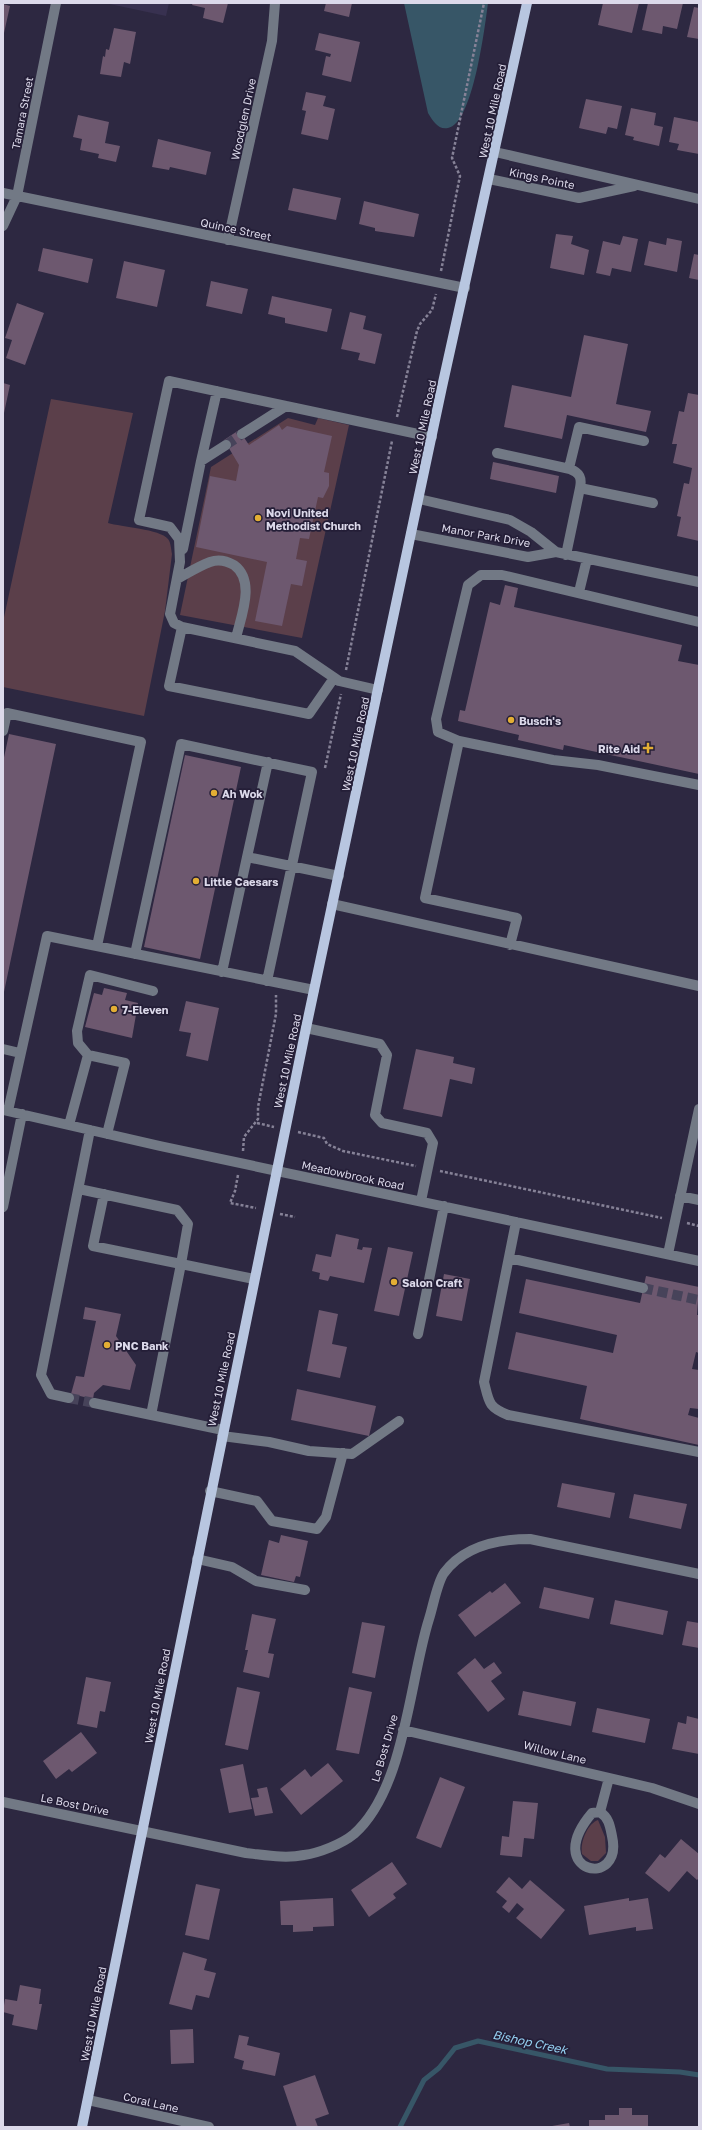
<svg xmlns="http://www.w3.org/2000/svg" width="702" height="2130" viewBox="0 0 702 2130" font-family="'Golos Text',sans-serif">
  <rect width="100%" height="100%" fill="#2d2841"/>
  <path fill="#383150" d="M105 3H169L166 16Z"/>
  <path fill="#5b3f4a" d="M51 399 133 413 108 523C121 527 160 529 168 539 171 543 171 549 172 554L165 611 144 716 3 687V622Z
    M288 418 315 425 318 418 349 425 302 638 180 615 211 467Z
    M598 1820 605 1837 606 1853 598 1861H591L582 1854C580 1843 587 1824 598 1820Z"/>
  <path fill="#375667" d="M404 3H488C485 26 473 124 448 128 438 130 433 121 428 113Z"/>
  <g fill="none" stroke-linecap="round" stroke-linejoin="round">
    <path stroke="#375667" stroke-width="5" d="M400 2127 424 2080 439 2068 455 2048 478 2041 607 2069 680 2072 699 2075"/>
  </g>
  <path fill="#6d586f" d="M193 3H228L223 23 203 18 205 8 192 5Z
    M326 3H352L349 17 324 11Z
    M603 3H639L632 33 598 25Z
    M648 3H683L677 29 663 26 662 34 642 30Z
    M3 4 10 6 4 33H3Z
    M694 7 699 8V39L687 37Z
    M114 28 136 32 130 64 124 62 121 77 100 74 103 56 105 57 106 49 109 50Z
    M319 33 360 42 351 82 322 75 326 56 330 57 331 54 315 50Z
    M306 92 326 96 323 106 335 109 328 140 301 134 306 111 302 110Z
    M586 99 622 106 617 129 608 127 606 134 579 128Z
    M631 108 656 113 654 125 663 127 659 146 633 140 634 137 625 135Z
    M78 115 109 122 105 143 120 146 116 162 98 158 99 154 80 150 82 139 73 137Z
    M674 117 699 122V154L677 150 679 144 669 142Z
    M158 139 211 152 206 175 170 167 169 170 152 167Z
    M293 188 341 198 336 220 288 210Z
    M364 201 419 214 414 237 375 231V228L359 224Z
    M556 234 573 236 571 244 589 250 584 275 550 268Z
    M623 236 638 239 631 272 612 268 610 276 596 273 603 241 620 245Z
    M667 238 682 241 677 272 644 265 649 241 666 245Z
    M43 248 93 259 88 283 38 271Z
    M694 254 699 255V280L689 278Z
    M124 261 165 270 157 307 116 298Z
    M211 281 248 289 242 314 206 306Z
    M272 296 332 309 327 332 285 323V318L268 314Z
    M17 303 44 313 25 365 6 358 12 340 5 338Z
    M350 312 366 316 363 329 382 334 375 364 358 360 360 353 341 349Z
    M584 335 628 344 616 404 651 411 646 432 567 415 562 439 504 427 512 385 571 397Z
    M3 383 10 385 4 413H3Z
    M688 393 699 395V541L677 536 681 517 677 516 684 483 689 484 692 468 673 463 677 444H672L679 411 684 412Z
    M279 425 282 430 287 426 332 436 324 472 329 473V486L323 498 318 497 309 539 300 538 296 559 307 561 302 586 291 584 282 626 255 621 267 562 196 547 210 476 236 481 239 465 224 440 239 430 249 445Z
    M493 462 559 476 556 493 490 479Z
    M505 585 518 588 514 607 682 645 678 661 699 665V774L564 745 563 750 518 740 519 735 458 721 460 710 465 711 490 602 500 605Z
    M9 734 56 744 4 992 3 762Z
    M185 755 241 767 200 959 144 947Z
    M104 988 127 993 125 1000 138 1003 132 1038 85 1027 94 993 102 995Z
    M186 1001 219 1008 208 1061 186 1056 191 1033 179 1031Z
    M416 1049 454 1057 453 1063 475 1068 472 1084 450 1079 442 1117 403 1109Z
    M336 1234 359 1239 357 1249 362 1250 363 1247 372 1248 364 1283 330 1276 328 1281 319 1279 320 1273 312 1271 316 1254 331 1257Z
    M388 1247 413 1252 399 1316 374 1311Z
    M444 1274 470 1279 462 1321 436 1316Z
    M646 1276 699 1287 697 1315H699V1353L696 1352 692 1369 699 1370V1409L690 1408 688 1415 699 1418V1445L580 1419 587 1386 508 1369 516 1332 613 1353 617 1335 519 1313 526 1279 640 1303Z
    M85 1307 121 1314 116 1336 136 1365 130 1390 103 1385 94 1393 93 1399 71 1394 76 1376 84 1377 96 1321 83 1319Z
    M319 1310 338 1314 332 1344 347 1347 340 1378 307 1371Z
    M297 1389 376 1406 369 1436 291 1420Z
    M562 1483 615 1493 610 1518 557 1507Z
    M634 1494 687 1504 681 1529 629 1518Z
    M281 1535 308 1541 300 1577 296 1576 294 1582 261 1575 269 1540 279 1543Z
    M505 1583 521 1603 475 1637 458 1615 490 1591 492 1593Z
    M544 1587 594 1598 589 1619 539 1608Z
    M615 1600 668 1611 663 1635 610 1624Z
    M252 1614 276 1619 268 1653 274 1654 269 1678 243 1672 248 1650H245Z
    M687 1621 699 1623V1648L682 1645Z
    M362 1622 385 1626 375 1678 352 1673Z
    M475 1658 484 1669 494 1662 502 1673 491 1681 505 1699 488 1712 457 1673Z
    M86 1677 111 1682 105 1712 100 1711 97 1728 77 1724Z
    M237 1687 260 1692 248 1750 225 1745Z
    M349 1687 372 1692 359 1754 336 1750Z
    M523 1691 576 1702 571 1726 518 1715Z
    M597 1708 650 1719 645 1743 592 1732Z
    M687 1716 699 1719V1754L672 1749 678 1722 686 1724Z
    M81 1732 97 1753 72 1772 69 1769 56 1779 43 1761Z
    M328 1763 343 1781 301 1815 280 1789 305 1769 311 1777Z
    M243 1764 252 1809 229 1813 220 1769Z
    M440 1777 465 1787 441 1848 416 1838Z
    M267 1787 273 1813 255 1816 251 1798 259 1797 257 1789Z
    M513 1801 538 1803 534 1839 524 1838 522 1857 500 1855 502 1836 509 1837Z
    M681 1839 699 1854V1878L697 1880 687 1871 669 1892 645 1873 660 1854 665 1858Z
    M392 1862 407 1884 393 1894 396 1898 369 1917 351 1890Z
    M509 1877 522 1889 530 1880 565 1910 541 1939 516 1918 524 1909 517 1903 509 1913 502 1907 507 1901 496 1892Z
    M196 1884 220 1889 209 1940 185 1935Z
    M333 1898 334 1926 313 1927V1931L293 1932V1925H281L280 1901Z
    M629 1898V1901L648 1898 653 1929 636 1931V1927L589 1935 584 1906Z
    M183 1952 207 1959 204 1970 216 1973 209 1998 196 1995 192 2010 169 2004Z
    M20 1985 41 1989 39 2004H42L37 2030 12 2025 14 2015 3 2012 5 1999 17 2001Z
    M193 2029 194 2063 171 2064 170 2030Z
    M239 2035 249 2037 247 2045 280 2053 275 2076 242 2069 244 2061 234 2058Z
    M315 2075 329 2114 315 2119 318 2127H297L283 2086Z
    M619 2108H632V2115H648V2127H589V2120H605V2115H619Z
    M569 2123 570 2127H552V2126Z"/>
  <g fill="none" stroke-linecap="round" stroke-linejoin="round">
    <path stroke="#47435a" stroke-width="10" stroke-dasharray="10 5" stroke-linecap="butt" d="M226 445 242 434
      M643 1288 699 1300
      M69 1398 94 1403"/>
    <path stroke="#868297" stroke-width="2.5" stroke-dasharray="3 2" stroke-linecap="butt" d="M441 271 460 176 452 158 484 3
      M397 417 417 331 420 324 432 310 436 294
      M346 670 392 441
      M325 768 341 694
      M257 1123 274 1127
      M298 1132 324 1138 327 1144 343 1151 416 1166
      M243 1151 244 1137 258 1119V1107L276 1014V995
      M440 1171 662 1218
      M238 1175 235 1191 230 1203 256 1208
      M280 1214 295 1217
      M687 1223 699 1226"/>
    <path stroke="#727985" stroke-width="10" d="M495 152 699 199
      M489 179 579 198 634 186
      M3 193 465 288
      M3 226 17 196 56 3
      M228 240 272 41 275 3
      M242 434 286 406
      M497 453 570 469C580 473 582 478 580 488
      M201 461 217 391
      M569 468 579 427 644 441
      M419 499 510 520 531 532 556 552 699 582
      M411 534 528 557 556 552
      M183 549 201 461 226 445
      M566 555 580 488 653 503
      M177 579C188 573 199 566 210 562 218 559 227 561 234 565 256 581 241 616 236 638
      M579 592 587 559
      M182 627 169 686 309 714 334 678
      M378 690 339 681 295 651 182 627 174 623 170 614 180 562 179 539 170 527 139 520 169 381 432 437
      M3 731 7 713 141 742 97 946
      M459 741 438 732 436 719 468 585 481 575H502L699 622
      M247 857 268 762
      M332 904 699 986
      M510 945 517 918 425 898 459 741 553 760 598 765 699 785
      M135 954 181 744 312 772 267 981
      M222 972 247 857 339 876
      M306 1028 380 1044 387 1055 375 1115 382 1123 427 1133 433 1143 421 1201
      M3 1049 20 1053
      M88 1055 78 1043 77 1031 90 975 153 991
      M3 1110 160 1146 699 1261
      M8 1111 47 936 314 990
      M69 1125 88 1055 125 1063 107 1134
      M79 1189 177 1210 188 1224 181 1264 254 1279
      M104 1194 93 1246 181 1264 151 1415
      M680 1196 699 1200
      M3 1207 22 1114
      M516 1222 484 1382C489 1402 488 1407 508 1415L699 1452
      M668 1254 699 1109
      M509 1258 643 1288
      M418 1334 444 1206
      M69 1398 51 1394 41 1375 90 1130
      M94 1403 223 1430
      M222 1436 269 1442 309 1451 352 1454 399 1421
      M210 1491 257 1501 272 1521 317 1529 326 1517 343 1453
      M197 1559 232 1567 256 1581 305 1590
      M403 1730 652 1788 699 1804
      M3 1802 246 1853C265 1855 285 1859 304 1855 319 1853 342 1844 354 1834 405 1789 409 1682 429 1619 433 1607 437 1583 444 1573 464 1546 498 1539 530 1539L699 1574
      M600 1812C609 1818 610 1826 612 1836 624 1890 541 1873 592 1813Z
      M600 1812 609 1778
      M88 2100 209 2127"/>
    <path stroke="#b8c6e0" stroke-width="10" d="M82 2127 306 1028 442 387 527 3"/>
  </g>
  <g fill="#e3ae34" stroke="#241e37" stroke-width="1.5">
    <circle cx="258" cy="518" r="4"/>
    <circle cx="511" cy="720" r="4"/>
    <path d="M646 742h4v4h4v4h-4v4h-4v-4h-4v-4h4z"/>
    <circle cx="214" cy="793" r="4"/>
    <circle cx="196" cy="881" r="4"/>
    <circle cx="114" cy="1009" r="4"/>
    <circle cx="394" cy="1282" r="4"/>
    <circle cx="107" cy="1345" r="4"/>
  </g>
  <g text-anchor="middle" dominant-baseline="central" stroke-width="3.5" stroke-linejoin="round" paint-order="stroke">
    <g font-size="11" fill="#dcd9ea" stroke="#241e37">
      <text transform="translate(492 111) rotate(-78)">West 10 Mile Road</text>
      <text transform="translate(22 113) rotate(-79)">Tamara Street</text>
      <text transform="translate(243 119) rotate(-78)">Woodglen Drive</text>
      <text transform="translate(542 178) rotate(12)">Kings Pointe</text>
      <text transform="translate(236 229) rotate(12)">Quince Street</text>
      <text transform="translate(422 427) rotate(-78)">West 10 Mile Road</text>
      <text transform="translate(486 535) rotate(10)">Manor Park Drive</text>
      <text transform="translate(355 744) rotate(-78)">West 10 Mile Road</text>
      <text transform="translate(287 1061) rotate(-78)">West 10 Mile Road</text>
      <text transform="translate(353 1175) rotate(12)">Meadowbrook Road</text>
      <text transform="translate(221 1379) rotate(-78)">West 10 Mile Road</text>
      <text transform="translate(157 1696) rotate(-79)">West 10 Mile Road</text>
      <text transform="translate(384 1748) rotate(-74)">Le Bost Drive</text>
      <text transform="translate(555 1752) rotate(14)">Willow Lane</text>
      <text transform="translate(75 1804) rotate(12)">Le Bost Drive</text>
      <text transform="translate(93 2014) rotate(-79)">West 10 Mile Road</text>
      <text transform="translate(151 2102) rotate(13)">Coral Lane</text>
    </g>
    <g font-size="11" font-weight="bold" fill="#dcd9ea" stroke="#241e37" text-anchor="start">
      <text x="266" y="512">Novi United<tspan x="266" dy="13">Methodist Church</tspan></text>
      <text x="519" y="720">Busch's</text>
      <text x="640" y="748" text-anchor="end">Rite Aid</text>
      <text x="222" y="793">Ah Wok</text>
      <text x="204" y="881">Little Caesars</text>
      <text x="122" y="1009">7-Eleven</text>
      <text x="402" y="1282">Salon Craft</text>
      <text x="115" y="1345">PNC Bank</text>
    </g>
    <g font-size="12" font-style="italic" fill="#95d0f1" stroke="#241e37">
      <text transform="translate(530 2042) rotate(12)">Bishop Creek</text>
    </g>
  </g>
  <rect width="702" height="2130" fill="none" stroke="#dcd9ea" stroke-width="8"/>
</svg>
